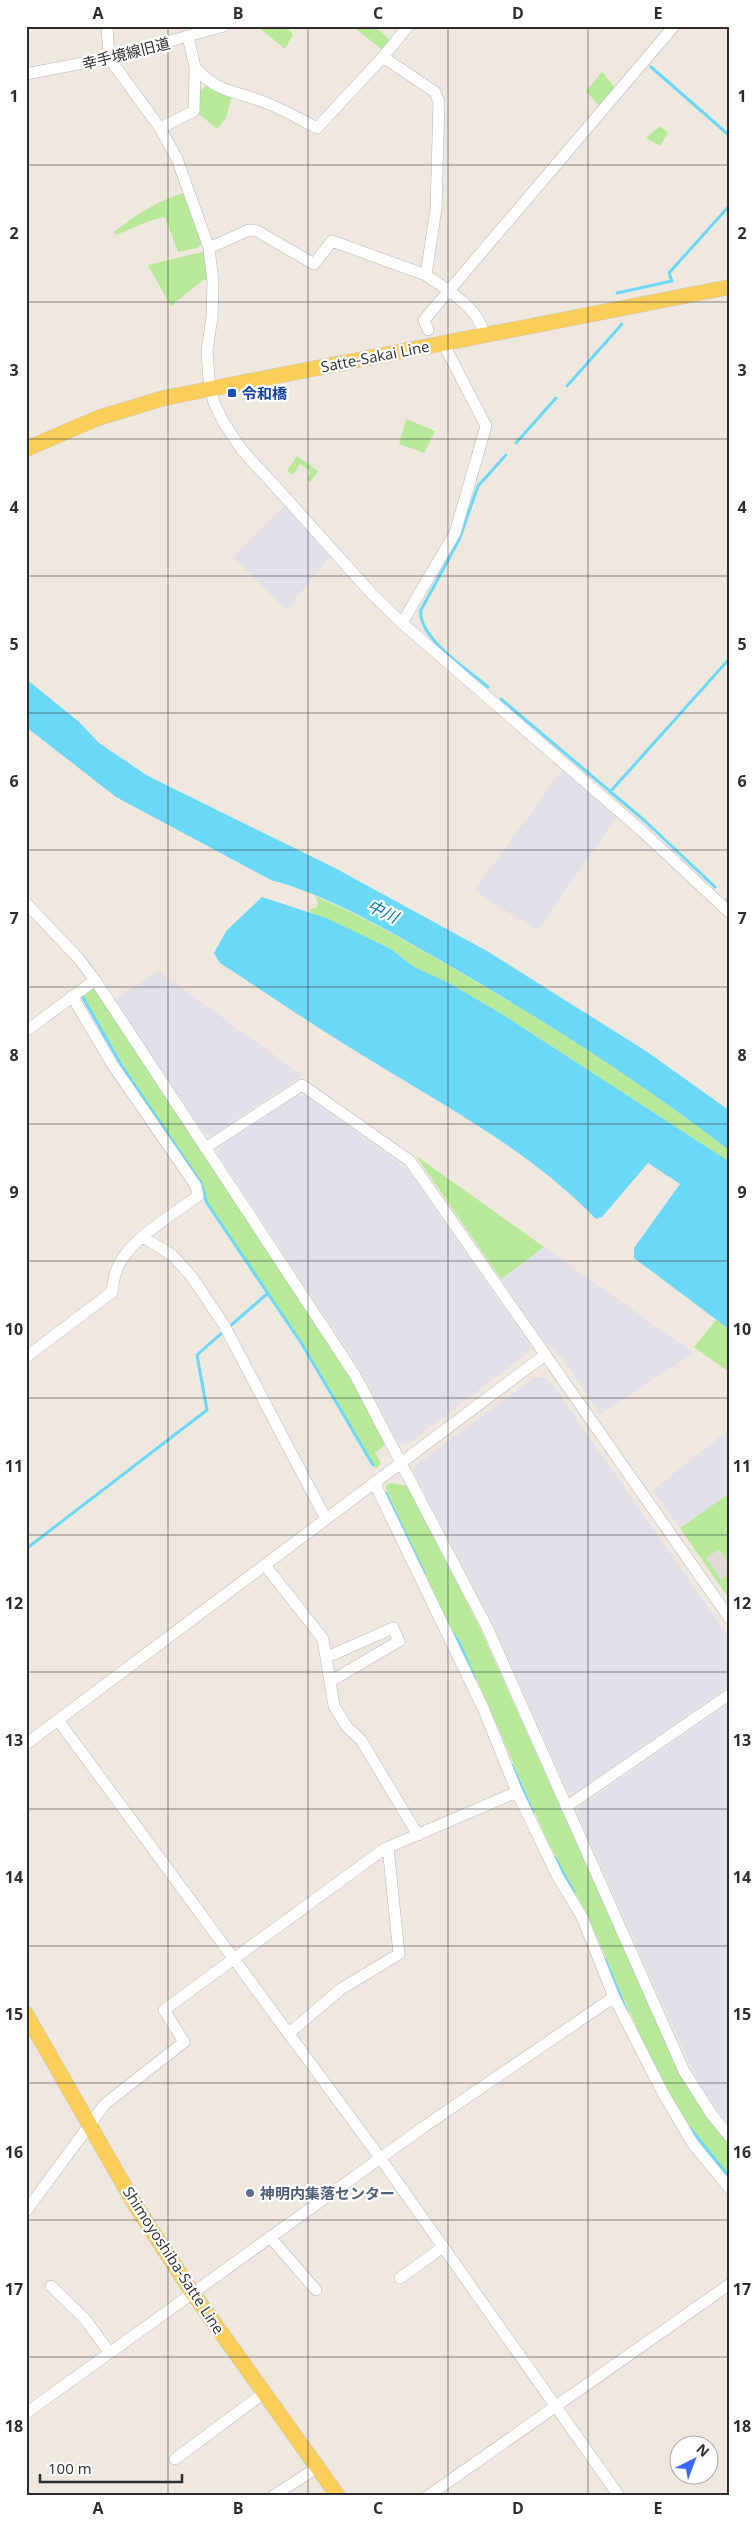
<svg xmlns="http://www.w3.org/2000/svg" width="756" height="2522" viewBox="0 0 756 2522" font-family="'Open Sans','Noto Sans JP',sans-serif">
  <rect width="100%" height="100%" fill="#efe8df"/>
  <path fill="#e2e0e8" d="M285 506 330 557 286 610 233 557Z
    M562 770 617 817 537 930 474 891Z
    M158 971 302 1075 213 1135 204 1133 115 999Z
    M298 1095H305L407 1169 530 1346 528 1353 406 1445 398 1442 358 1366 218 1154 220 1146Z
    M544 1247 694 1353 601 1414 561 1357 544 1341 501 1279Z
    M535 1377 548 1378 730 1639V1685L575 1793 567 1790 494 1626 414 1472 416 1465Z
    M730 1429V1493L680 1528 653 1490Z
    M730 1703V2127L699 2084 577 1813 580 1807Z"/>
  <path fill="#b7e998" d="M257 26H285L293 34 285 49Z
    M352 26H374L392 42 384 51Z
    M602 72 616 89 600 107 586 91Z
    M207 86 232 95 226 118 217 129 198 113C197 103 195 90 207 86Z
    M660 126 668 133 660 146 646 138Z
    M187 192 204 241 197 248 178 252 165 217 152 220 116 235 114 232C138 213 159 200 187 192Z
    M202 252 206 253 209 280H203L171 306 148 265Z
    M406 419 435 431 424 453 399 444Z
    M297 456 318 471 310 482 307 479 311 472 300 464 293 475 287 471Z
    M315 896C373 921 429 954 483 986 569 1036 651 1090 730 1151V1162L502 1014 449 983 414 967 391 949 310 912V909L316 908 318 903Z
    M89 989H95L352 1381 385 1445 375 1453 381 1463 376 1469 307 1349 208 1202 201 1182 128 1073 82 994Z
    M416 1156 544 1247 501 1279Z
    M716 1320 730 1330V1373L694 1347Z
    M391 1483 407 1486 478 1624 682 2078 710 2122 730 2144V2176L687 2122 666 2088 644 2044 587 1914 548 1842 460 1641 451 1630 385 1486Z
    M730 1493V1600L680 1528Z"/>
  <path fill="#dfdbd6" d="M719 1549 730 1563V1573L721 1580 706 1558Z"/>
  <path fill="#6cd8f7" d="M26 679 78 721 99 743 148 776 335 868 487 951 646 1051 730 1111V1151C637 1079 540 1018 438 959 387 930 328 895 271 880L116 797 26 727Z
    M262 897 326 918 391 949 414 967 449 983 502 1014 730 1162V1330L634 1258V1248L680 1184 648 1163 602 1217 596 1219C531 1151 446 1107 367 1058 317 1028 269 995 220 963L214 953 227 930Z"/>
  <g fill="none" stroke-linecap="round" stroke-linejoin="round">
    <path stroke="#6cd8f7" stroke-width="3" d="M651 67 730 136
      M617 293 672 281 669 273 730 205
      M567 386 622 324
      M516 443 556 398
      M488 687C469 671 417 637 421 610L459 540 478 486 506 455
      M501 699 645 821 715 887
      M610 792 730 658
      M727 899 730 902
      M82 996 122 1066 201 1183 207 1203 302 1344 373 1465
      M229 1327 268 1293
      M386 1493 424 1573
      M26 1549 207 1410 197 1355 224 1331
      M452 1633 459 1642 475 1679
      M512 1765 533 1812
      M555 1858 574 1892
      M605 1959 627 2011
      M690 2128 730 2178"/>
    <g stroke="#b3b6c1" stroke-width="12">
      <path id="minor" d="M107 26 109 58 160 128 177 159 209 248 213 282 212 317 207 351 209 379 214 403 224 423 242 450 275 486 372 594 402 623 642 831 730 913
        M383 57 435 92 439 102 436 209 426 275C447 290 480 308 484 335
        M195 67C215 92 236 91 264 102 282 109 300 119 317 128L383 57 408 26
        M26 74 109 58 224 26
        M160 128 194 111 195 67 188 37
        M209 248 249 230 257 231 314 264 332 241 426 275
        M428 330 424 320 674 26
        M402 623 455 533 486 426 443 343
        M26 903 79 959 95 980 355 1375 487 1627 684 2071 712 2115 730 2137
        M26 1031 95 980
        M205 1148 302 1085 410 1161 730 1619
        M143 1237 172 1255 192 1277 224 1325 326 1519
        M26 1357 112 1292C113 1284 114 1276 117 1269 127 1241 175 1213 198 1196L196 1186 112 1064 72 996
        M374 1482 484 1710 517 1792 558 1877 582 1917 614 1997 663 2093 693 2144 730 2189
        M265 1565 323 1639 334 1706 347 1727 361 1740 418 1835
        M327 1657 393 1628 399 1641 331 1681
        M58 1720 381 2159 619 2496
        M26 1744 545 1355
        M566 1807 730 1694
        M288 2034 341 1989 399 1954 388 1847
        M26 2211 105 2104 184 2042 164 2010 384 1849 517 1792
        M270 2237 316 2290
        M400 2278 443 2247
        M51 2286 85 2319 109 2352
        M26 2413 425 2126 614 1997
        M175 2459 264 2393
        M273 2496 318 2467
        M428 2496 730 2284"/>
    </g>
    <g stroke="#c8c8c8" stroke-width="16">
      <path id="major" d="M26 449 98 418 164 398 730 287
        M26 2014 137 2208 192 2292 338 2496"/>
    </g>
    <use href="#minor" stroke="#fff" stroke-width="11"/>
    <use href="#major" stroke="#fbce59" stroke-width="15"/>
  </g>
  <path fill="none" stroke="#2d2d2d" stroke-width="1" stroke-opacity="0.55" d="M168 26V2496M308 26V2496M448 26V2496M588 26V2496M26 165H730M26 302H730M26 439H730M26 576H730M26 713H730M26 850H730M26 987H730M26 1124H730M26 1261H730M26 1398H730M26 1535H730M26 1672H730M26 1809H730M26 1946H730M26 2083H730M26 2220H730M26 2357H730"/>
  <rect fill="#1a4fb4" stroke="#fff" stroke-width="2" x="227" y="388" width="10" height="10" rx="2.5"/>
  <circle fill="#5c6f8a" stroke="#fff" stroke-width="2" cx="250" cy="2193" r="5"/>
  <g text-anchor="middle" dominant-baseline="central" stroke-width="4.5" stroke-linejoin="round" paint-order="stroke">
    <g font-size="15" fill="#2d2d2d" stroke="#fff">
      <text transform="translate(126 53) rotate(-14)">幸手境線旧道</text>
      <text transform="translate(375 356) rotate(-11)">Satte-Sakai Line</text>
      <text transform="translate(174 2260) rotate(57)">Shimoyoshiba-Satte Line</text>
    </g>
    <g font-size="15" font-weight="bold" fill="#164399" stroke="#fff" text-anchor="start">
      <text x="242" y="393">令和橋</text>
    </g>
    <g font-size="15" font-weight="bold" fill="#4e5e75" stroke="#fff" text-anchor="start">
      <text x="260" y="2193">神明内集落センター</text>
    </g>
    <g font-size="16" font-style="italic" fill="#0478aa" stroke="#fff">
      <text transform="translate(383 911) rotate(26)">中川</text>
    </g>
  </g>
  <rect width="756" height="2522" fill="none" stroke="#ffffff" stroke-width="55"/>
  <g transform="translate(694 2460) rotate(42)"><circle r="24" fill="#ffffff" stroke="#ababab"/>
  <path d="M0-4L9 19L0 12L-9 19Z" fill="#3c68ff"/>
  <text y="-8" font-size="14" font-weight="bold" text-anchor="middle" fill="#2d2d2d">N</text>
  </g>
  <path d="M40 2474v8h142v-8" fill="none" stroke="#2d2d2d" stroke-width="2.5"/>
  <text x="48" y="2474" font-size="15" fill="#2d2d2d" stroke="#ffffff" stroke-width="4" paint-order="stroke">100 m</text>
  <rect x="28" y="28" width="700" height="2466" fill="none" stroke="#2d2d2d" stroke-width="2"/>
  <g font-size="16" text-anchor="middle" font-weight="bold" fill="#2d2d2d">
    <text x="98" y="19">A</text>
    <text x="238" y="19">B</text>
    <text x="378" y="19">C</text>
    <text x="518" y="19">D</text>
    <text x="658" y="19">E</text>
    <text x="14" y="102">1</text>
    <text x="742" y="102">1</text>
    <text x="14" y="239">2</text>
    <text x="742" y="239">2</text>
    <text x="14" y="376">3</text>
    <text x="742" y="376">3</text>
    <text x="14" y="513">4</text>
    <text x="742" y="513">4</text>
    <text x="14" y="650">5</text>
    <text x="742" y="650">5</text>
    <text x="14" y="787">6</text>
    <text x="742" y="787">6</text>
    <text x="14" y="924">7</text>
    <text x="742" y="924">7</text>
    <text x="14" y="1061">8</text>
    <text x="742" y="1061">8</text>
    <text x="14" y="1198">9</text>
    <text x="742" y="1198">9</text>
    <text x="14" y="1335">10</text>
    <text x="742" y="1335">10</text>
    <text x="14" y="1472">11</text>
    <text x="742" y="1472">11</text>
    <text x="14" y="1609">12</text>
    <text x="742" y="1609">12</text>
    <text x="14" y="1746">13</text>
    <text x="742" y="1746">13</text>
    <text x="14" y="1883">14</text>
    <text x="742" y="1883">14</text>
    <text x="14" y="2020">15</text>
    <text x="742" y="2020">15</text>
    <text x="14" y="2158">16</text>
    <text x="742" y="2158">16</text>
    <text x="14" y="2295">17</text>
    <text x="742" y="2295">17</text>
    <text x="14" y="2432">18</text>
    <text x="742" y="2432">18</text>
    <text x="98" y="2514">A</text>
    <text x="238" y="2514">B</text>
    <text x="378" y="2514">C</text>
    <text x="518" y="2514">D</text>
    <text x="658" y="2514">E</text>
  </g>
</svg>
